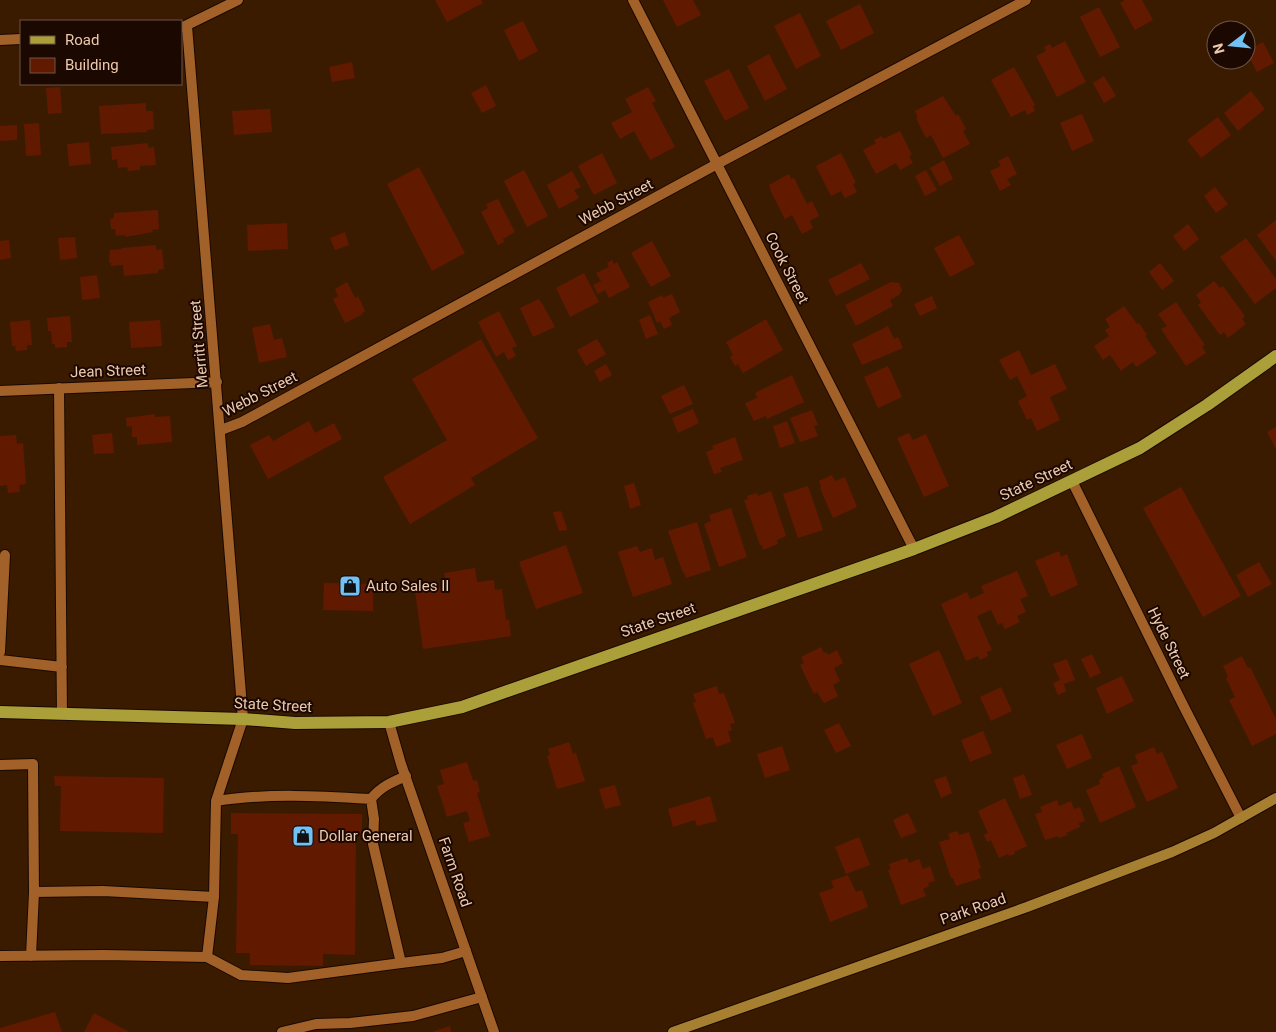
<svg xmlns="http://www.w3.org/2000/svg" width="1276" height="1032" viewBox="0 0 1276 1032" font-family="Roboto,sans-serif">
  <rect width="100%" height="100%" fill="#3b1b00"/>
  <path fill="#611a00" d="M435 0H481L483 3 447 22Z
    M663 0H693L701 15 677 27Z
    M1125 0H1142L1153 20 1135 30 1120 3Z
    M860 4 874 33 841 50 826 21Z
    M1099 7 1120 47 1100 57 1080 17Z
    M800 13 821 56 796 69 774 26Z
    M523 21 538 51 519 61 504 30Z
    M1065 41 1086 82 1057 97 1036 56 1046 51 1044 47 1050 44 1052 48Z
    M1263 42 1274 63 1257 72 1246 51Z
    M769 54 787 89 765 101 747 66Z
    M352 62 355 78 332 82 329 67Z
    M1014 67 1035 105 1033 106 1035 111 1027 115 1025 110 1011 117 991 80Z
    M729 69 749 108 725 121 704 81Z
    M1104 76 1116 96 1104 103 1093 83Z
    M486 85 496 106 482 113 471 93Z
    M60 87 62 113 48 114 46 88Z
    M648 87 656 101 652 103 675 147 650 160 634 131 620 139 611 123 632 112 625 99Z
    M1251 91 1265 109 1238 131 1224 113Z
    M943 96 956 116 958 114 966 129 963 131 970 144 943 158 931 135 926 138 916 118H918L915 111Z
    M146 103V111H153L154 129 147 130V132L101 134 99 106Z
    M270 109 272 132 234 135 232 111Z
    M1082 114 1094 141 1072 151 1060 123Z
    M1218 117 1231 135 1201 158 1187 140Z
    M39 123 41 155 26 156 24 124Z
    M17 125V140L0 141V126Z
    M900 131 912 155 909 156 913 163 900 170 896 163 876 174 863 150 876 143 874 140 882 136 883 139Z
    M89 142 91 164 69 166 67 144Z
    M148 143V148L154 147 156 165 140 166V170L128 171 127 167 118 168 117 159 112 160 111 147Z
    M602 153 617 183 594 195 578 166Z
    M841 153 856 183 853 184 857 192 845 198 841 191 831 196 816 166Z
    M1008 156 1017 174 1007 179 1011 185 1000 191 990 171 1001 166 998 161Z
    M944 160 953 179 940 186 930 168Z
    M419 167 465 253 432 271 387 184Z
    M524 170 548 216 527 227 504 181Z
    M926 170 937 190 925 196 915 176Z
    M572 171 581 187 574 190 579 198 559 209 547 185Z
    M789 174 791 179 794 178 807 204 812 201 819 216 810 221 813 228 802 234 792 215 785 219 770 190 771 189 769 185Z
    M1215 187 1228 204 1216 213 1204 196Z
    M498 199 515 232 503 239 504 242 498 245 481 212 488 208 486 204Z
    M158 210 159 229 152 230 153 232 125 237V235L116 236 115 229H111L110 219 114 218V213Z
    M1276 220V261L1257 235Z
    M287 223 288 249 248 251 247 225Z
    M1188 224 1199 239 1184 251 1173 236Z
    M345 232 349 245 335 250 330 238Z
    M959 235 975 264 950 277 934 248Z
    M75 237 77 258 60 260 58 238Z
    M1246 238 1276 279V288L1255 304 1220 257Z
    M9 240 11 258 0 260V241Z
    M652 241 671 276 651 287 631 253Z
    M156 245V250L162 249 164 269 158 270V273L124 276 123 265 111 266V263H109L110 250 122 249V248Z
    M612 260 614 264 617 262 630 287 609 298 605 290 598 294 593 285 601 281 596 273 609 267 607 263Z
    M861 263 870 279 836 296 828 280Z
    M1160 263 1174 281 1162 290 1149 272Z
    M584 273 599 302 570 317 556 288Z
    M97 275 100 298 82 300 80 277Z
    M1214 281 1220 288 1223 286 1245 316 1242 319 1246 324 1228 338 1224 332 1220 335 1198 305 1201 302 1196 295Z
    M347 282 355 298 358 296 365 311 362 313 363 314 345 323 333 299 338 296 335 289Z
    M891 282 899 283 902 290 899 295 890 300 893 306 856 326 845 305Z
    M672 294 680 312 669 318 672 325 664 329 660 321 657 323 648 302 662 295 663 298Z
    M932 296 937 308 920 316 914 304Z
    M539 299 541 303H542L555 327 533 337 520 308Z
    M1176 302 1205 345 1202 347 1206 353 1186 366 1161 329 1167 326 1158 314Z
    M1124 306 1137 324 1139 323 1147 335 1145 336 1157 353 1136 367 1133 362 1121 371 1110 355 1103 360 1094 346 1109 336 1105 330 1110 327 1105 319Z
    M499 311 517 346 512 348 516 356 508 360 504 352 496 357 478 322Z
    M650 315 658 334 646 339 639 320Z
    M70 316 72 342H67V347L55 348V344H52L51 331H48L47 318Z
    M766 319 783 350 743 373 738 364 735 366 730 357 733 355 726 342Z
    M30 320 32 345H27V350L16 351 15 346H12L10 322Z
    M160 320 162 346 131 348 129 322Z
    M270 324 274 340 282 338 287 357 259 363 252 328Z
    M888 326 894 339 898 337 903 348 862 365 852 344Z
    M481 339 538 438 471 478 475 485 410 524 383 477 447 440 412 379Z
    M597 339 606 354 586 366 577 350Z
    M1019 350 1031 375 1055 364 1067 389 1050 397 1060 420 1037 431 1031 418 1027 420 1018 401 1027 396 1017 376 1010 380 999 360Z
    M606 364 612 375 600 382 594 371Z
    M888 366 902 397 878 408 864 377Z
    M792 375 804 402 767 419 766 416 754 421 745 403 757 398 755 393Z
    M684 385 693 404 670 414 661 396Z
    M693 409 699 423 678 433 672 418Z
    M812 410 818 425 814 426 818 436 800 442 790 418Z
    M155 414V417L170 416 172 442 137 445V437H132V426L127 427 126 418Z
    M309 421 315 433 334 423 342 439 268 479 250 445 269 435 273 441Z
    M787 421 795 443 780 448 773 426Z
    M1276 427V449L1267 432Z
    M112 433 114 453 94 454 92 435Z
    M909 433 913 440 926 434 949 486 924 497 897 438Z
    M16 435 17 444 23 443 26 484 19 485 20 492 8 493 7 485 0 486V436Z
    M735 437 743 460 720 468 722 472 714 474 706 452 714 449 712 446Z
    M832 475 835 481 845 477 857 507 833 518 820 488 821 487 819 481Z
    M634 483 641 505 630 509 624 486Z
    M808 486 823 530 798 538 783 494Z
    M1181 487 1241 596 1203 617 1143 508Z
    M771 491 786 536 777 540 778 544 763 550 762 545H760L744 500 748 499 747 496 757 493 758 496Z
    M731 508 747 557 719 567 704 524 711 521 709 515Z
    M561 511 567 528V530L559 531 553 512Z
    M697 522 711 570 686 578 684 572 683 573 668 531Z
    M566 545 583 593 536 609 519 562Z
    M637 546 640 552 652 548 655 560 663 557 672 584 633 597 618 552Z
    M1059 551 1061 557 1067 554 1078 585 1051 597 1035 561Z
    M1259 562 1272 584 1248 597 1236 575Z
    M475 568 477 582 494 580 495 590 502 589 506 620H509L511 636 423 649 415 591 447 587 444 573Z
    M1017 571 1028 596 1020 599 1026 612 1017 616 1020 622 1005 629 1002 623 998 625 991 610 977 616 992 650 987 652 988 656 980 660 978 656 966 661 941 604 967 592 970 599 984 593 981 586Z
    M324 583 373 584V611L323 610Z
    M821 647 824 653 826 652 828 655 837 650 843 663 834 668 840 681 833 685 838 696 824 703 817 692 814 694 800 665 804 663 801 657Z
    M939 650 962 703 933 716 909 664Z
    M1092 654 1101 673 1090 678 1081 659Z
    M1242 656 1248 668 1250 667 1276 719V734L1252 746 1229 700 1235 697 1226 678 1228 677 1223 666Z
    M1067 659 1075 680 1064 684 1066 691 1058 695 1053 683 1060 680 1053 664Z
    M1122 676 1134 701 1107 714 1096 688Z
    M717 686 719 694 724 693 735 723 730 724 732 730 728 731 731 742 716 747 713 737 706 739 693 703 696 702 693 694Z
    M1001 687 1012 711 991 721 980 697Z
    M839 723 851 746 836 753 824 730Z
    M983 731 992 753 970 762 961 740Z
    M1082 734 1092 758 1067 769 1056 745Z
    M569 742 573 754 576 753 585 781 557 789 547 756 550 755 548 749Z
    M782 746 790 770 765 778 757 754Z
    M1154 747 1157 754 1162 752 1178 788 1147 802 1131 766 1138 763 1135 755Z
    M467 762 473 781 477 780 480 792 477 793 490 836 469 842 463 823 470 821 467 811 447 817 437 786 444 784 440 770Z
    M1119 766 1136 807 1100 823 1086 790 1100 784 1099 780 1104 777 1102 774Z
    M1024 774 1032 795 1020 799 1013 778Z
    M54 776 164 778 163 833 60 831 61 786H55Z
    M946 776 952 793 941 798 934 780Z
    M615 785 621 805 605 809 599 789Z
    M710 796 717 821 697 826 695 820 673 827 668 809Z
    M1005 798 1027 846 1014 852 1015 854 1009 856 1008 854 999 858 991 840 987 842 984 835 988 833 978 811Z
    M1057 800 1059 806 1071 801 1074 809 1080 807 1085 821 1079 823 1080 827 1066 833 1068 835 1059 838 1058 836 1045 840 1035 814 1042 812 1040 807Z
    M231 813 362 814V835H356L355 955 323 954V966L250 965V953H236L238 834H231Z
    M908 813 917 832 901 838 893 820Z
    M957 831 959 835 969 832 981 868 978 869 981 878 956 886 953 878H951L939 842 950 839 948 834Z
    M859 837 870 865 846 874 835 847Z
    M907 858 909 863 919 859 923 869 930 866 935 881 928 883 929 886 923 889 926 896 901 905 888 870 891 869 889 864Z
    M848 875 856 892 862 890 868 907 830 922 819 893 834 888 831 881Z
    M55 1012 62 1032H0V1028Z
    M94 1013 129 1032H84Z
    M450 1026 451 1032H432Z"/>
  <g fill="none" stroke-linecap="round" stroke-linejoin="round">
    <g stroke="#1b0800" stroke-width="12">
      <path id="service" d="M59 388 62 714
        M0 652 5 555
        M0 660 62 667
        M0 765 33 764 34 892 103 891 214 897 216 801C266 793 319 796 371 799L374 819 373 844 401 963 442 958 466 951
        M371 799C380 787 392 782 406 776
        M216 801 243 719
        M0 956 104 955 207 957 214 897
        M31 956 34 892
        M207 957 241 975 288 978 401 963
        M282 1032 316 1024 350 1023 413 1016 482 997"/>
    </g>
    <g stroke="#1b0800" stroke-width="12">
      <path id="minor" d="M633 0 914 549
        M187 26 243 719
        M183 27 238 0
        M0 40 21 39
        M0 391 217 382
        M221 430 242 422 717 164 1026 0
        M1072 481 1183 705 1241 818
        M389 722 401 764 494 1032"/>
    </g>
    <g stroke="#1b0800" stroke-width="12">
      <path id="secondary" d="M673 1032 1027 907 1172 852 1214 833 1276 798"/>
    </g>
    <g stroke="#1b0800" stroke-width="14">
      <path id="primary" d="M0 712 243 719 295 723 389 722 462 707 914 549 996 517 1140 448 1207 405 1276 356"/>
    </g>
    <use href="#service" stroke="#a16128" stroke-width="10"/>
    <use href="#minor" stroke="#a16128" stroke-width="10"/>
    <use href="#secondary" stroke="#a68030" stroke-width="10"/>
    <use href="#primary" stroke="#aa9f38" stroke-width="12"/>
  </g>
  <defs>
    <g id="shop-square" transform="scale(1.125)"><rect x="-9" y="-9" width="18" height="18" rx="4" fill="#72c1f5" stroke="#1b0800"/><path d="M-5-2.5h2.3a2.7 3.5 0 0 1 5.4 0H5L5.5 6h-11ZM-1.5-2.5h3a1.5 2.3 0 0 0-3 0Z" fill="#111"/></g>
  </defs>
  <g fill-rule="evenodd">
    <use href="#shop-square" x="350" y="586"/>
    <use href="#shop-square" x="303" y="836"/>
  </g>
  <g text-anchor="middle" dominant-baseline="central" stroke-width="4" stroke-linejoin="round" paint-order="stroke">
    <g font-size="15" fill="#edc9ae" stroke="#1b0800">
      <text transform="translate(616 202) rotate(-28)">Webb Street</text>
      <text transform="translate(787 268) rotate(63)">Cook Street</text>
      <text transform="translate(199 344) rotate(-95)">Merritt Street</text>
      <text transform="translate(108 371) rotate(-2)">Jean Street</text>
      <text transform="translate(260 394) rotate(-27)">Webb Street</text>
      <text transform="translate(1036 480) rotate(-25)">State Street</text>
      <text transform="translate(658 620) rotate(-19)">State Street</text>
      <text transform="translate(1169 643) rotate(64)">Hyde Street</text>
      <text transform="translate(273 705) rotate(3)">State Street</text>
      <text transform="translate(455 872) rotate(71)">Farm Road</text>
      <text transform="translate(973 909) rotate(-19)">Park Road</text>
    </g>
    <g font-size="15" fill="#edc9ae" stroke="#1b0800" text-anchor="start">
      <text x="366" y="586">Auto Sales II</text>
      <text x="319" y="836">Dollar General</text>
    </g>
  </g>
  <rect x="20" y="20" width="162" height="65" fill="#1b0800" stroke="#6f5546"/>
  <rect x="30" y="36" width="25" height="8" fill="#aa9f38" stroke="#6f5546"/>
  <text x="65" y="45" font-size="15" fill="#edc9ae">Road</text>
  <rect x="30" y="58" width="25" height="15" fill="#611a00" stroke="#6f5546"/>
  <text x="65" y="70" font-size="15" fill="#edc9ae">Building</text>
  <g transform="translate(1231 45) rotate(254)"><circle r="24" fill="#1b0800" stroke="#6f5546"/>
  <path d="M0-4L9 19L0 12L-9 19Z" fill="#72c1f5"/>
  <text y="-8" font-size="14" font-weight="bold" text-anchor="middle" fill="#edc9ae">N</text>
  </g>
</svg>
